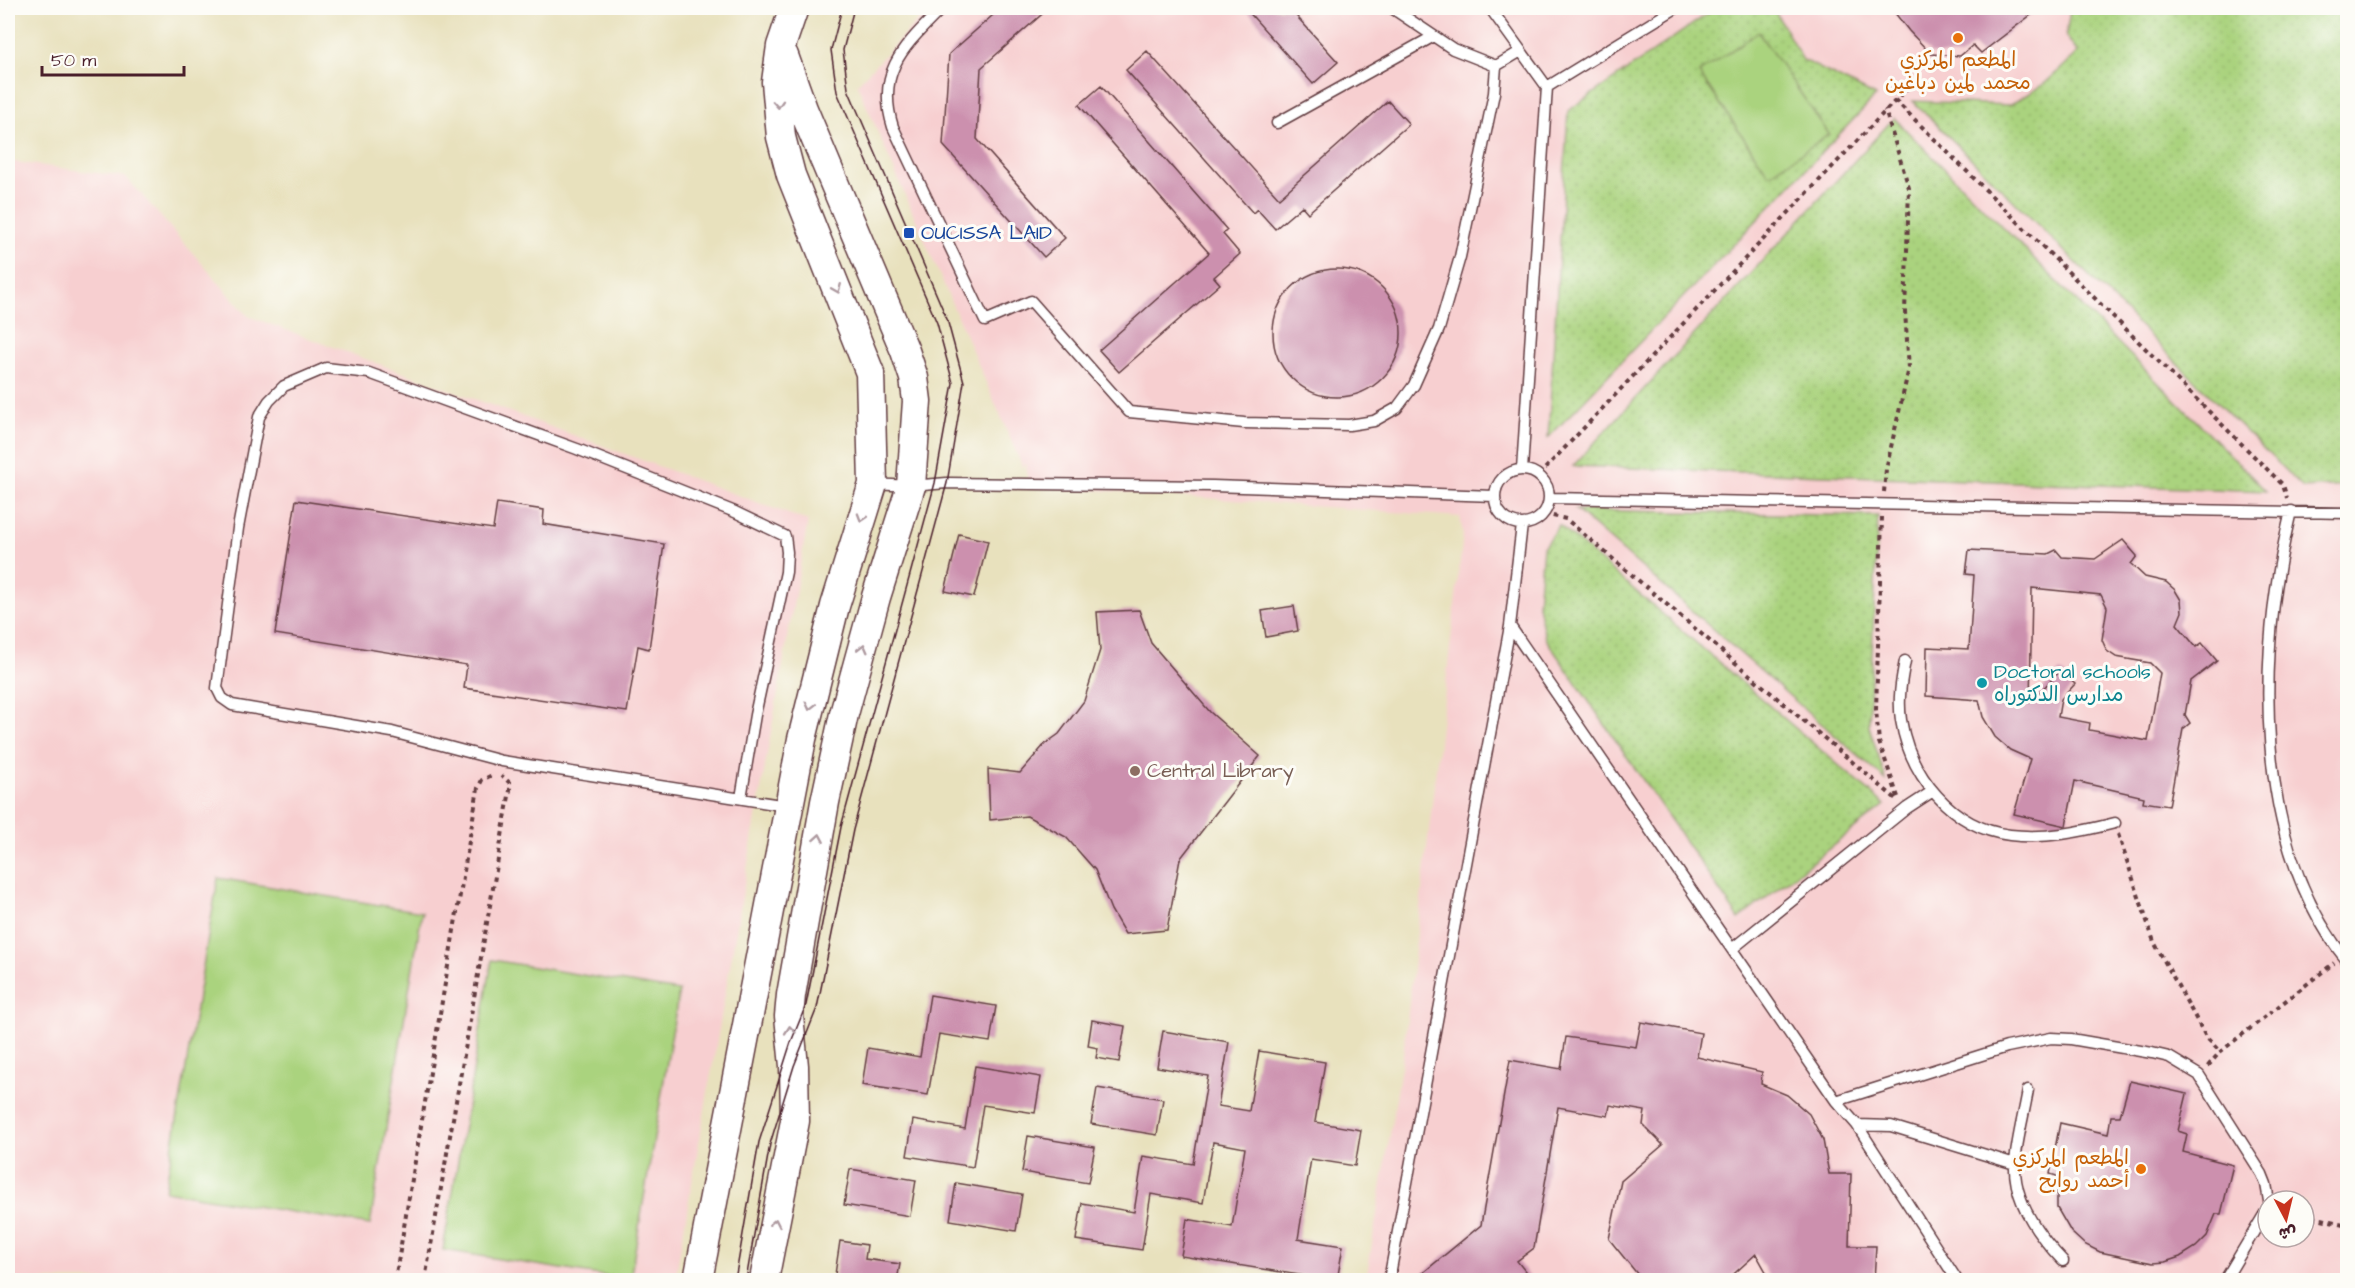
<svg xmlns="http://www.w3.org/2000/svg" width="2355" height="1288" viewBox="0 0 2355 1288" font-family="'Architects Daughter','Playpen Sans Arabic',sans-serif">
  <defs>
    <pattern id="grass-dots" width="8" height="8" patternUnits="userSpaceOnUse" patternTransform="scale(1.5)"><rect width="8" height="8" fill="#aad37e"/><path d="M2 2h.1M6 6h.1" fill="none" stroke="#94b56d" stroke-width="1.8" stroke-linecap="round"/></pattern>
  </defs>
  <rect width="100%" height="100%" fill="#fdfcf7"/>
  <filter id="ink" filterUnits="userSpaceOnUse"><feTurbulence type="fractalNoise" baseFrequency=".0167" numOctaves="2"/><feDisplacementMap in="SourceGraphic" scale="12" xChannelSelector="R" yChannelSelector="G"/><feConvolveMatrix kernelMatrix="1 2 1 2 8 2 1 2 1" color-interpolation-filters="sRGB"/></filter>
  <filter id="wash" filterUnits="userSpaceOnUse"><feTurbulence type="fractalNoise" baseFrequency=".008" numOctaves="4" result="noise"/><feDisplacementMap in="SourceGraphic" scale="24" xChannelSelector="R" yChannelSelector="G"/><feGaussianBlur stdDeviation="1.35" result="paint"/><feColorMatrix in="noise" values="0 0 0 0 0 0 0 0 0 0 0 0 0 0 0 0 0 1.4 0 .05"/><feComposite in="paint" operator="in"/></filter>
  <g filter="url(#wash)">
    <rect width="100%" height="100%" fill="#e8e1bd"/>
    <path fill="#f7cfd0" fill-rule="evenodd" d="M930 8H2347V1280H1366L1403 1055 1463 535 1460 517 1028 485 1026 462 1023 468 857 84ZM2268 1201H2304V1237H2268Z
      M8 161 126 177 248 316 808 521 675 1280H8Z"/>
    <path fill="url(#grass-dots)" stroke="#7a7954" stroke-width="1.5" d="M1716 8H1773L1803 60 1876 96 1548 438 1568 111Z
      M2073 8H2347V485L2303 488 1913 101 2010 105 2044 84 2078 53 2066 36 2070 11Z
      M1894 118 2266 491 1573 466Z
      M1576 510 1878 516 1869 726 1886 780Z
      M1559 525 1885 805 1739 919 1545 638 1538 605 1543 547Z"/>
    <path fill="#aad37e" stroke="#7a7954" stroke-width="1.5" d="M1758 32 1829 134 1769 175 1699 73Z
      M218 878 422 912 370 1225 165 1191Z
      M492 960 679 991 630 1280 443 1250Z"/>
    <g id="blocks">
      <path fill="#cc90ae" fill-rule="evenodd" d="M1001 8H1049L981 68 977 139 1065 238 1044 257 943 145 949 54Z
        M1245 8H1289L1338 62 1313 84Z
        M1891 8H2040L1981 53 1973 45 1960 56 1931 54 1909 31Z
        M1147 51 1279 198 1388 101 1409 124 1308 213 1302 206 1275 229 1257 209 1253 213 1126 70Z
        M1101 86 1227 230 1223 234 1240 254 1214 277 1220 284 1119 372 1099 350 1209 253 1079 105Z
        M1273 333a64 64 0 1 1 128 0a64 64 0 1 1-128 0Z
        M296 500 493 529 497 503 544 510 543 524 664 544 649 649 638 646 627 712 464 688 467 665 275 634Z
        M959 534 988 541 974 597 945 591Z
        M2123 540 2137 556 2131 564 2145 577 2166 582 2175 590 2181 600 2182 612 2177 624 2196 647 2202 643 2217 661 2191 681 2185 715 2190 723 2183 729 2169 806 2143 802 2144 797 2075 781 2066 826 2014 814 2030 759 2010 750 1995 737 1983 717 1979 700 1926 696 1927 647 1969 649 1974 575 1966 574 1969 550 2048 554 2056 550 2062 557 2095 559ZM2032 588 2101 595 2107 607 2102 640 2107 651 2116 657 2150 663 2160 673 2148 741 2089 730 2090 723 2058 717 2061 699 2075 684 2060 671 2030 702Z
        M1294 606 1298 631 1266 637 1262 611Z
        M1139 610 1151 643 1210 712 1260 756 1180 859 1167 930 1125 934 1111 910 1095 870 1066 837 1027 816 990 820 988 769 1020 773 1045 744 1059 734 1084 701 1100 650 1097 612Z
        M930 995 996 1006 990 1042 939 1034 928 1095 862 1085 868 1048 920 1057Z
        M1092 1020 1125 1026 1119 1062 1096 1058 1098 1048 1088 1046Z
        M1641 1022 1701 1033 1697 1057 1762 1072 1761 1084 1787 1095 1809 1114 1823 1140 1829 1174H1851L1849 1246H1876L1874 1281H1784V1278L1769 1277 1756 1254 1726 1281H1643L1609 1239 1621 1181 1663 1145 1643 1125 1645 1111 1610 1105 1608 1116 1558 1107 1534 1248 1517 1261 1533 1281H1413L1481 1225 1510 1060 1561 1069 1566 1037 1636 1047Z
        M1163 1031 1229 1042 1218 1106 1249 1111 1259 1051 1325 1062 1315 1122 1361 1130 1355 1166 1311 1159 1298 1239 1343 1246 1337 1281 1181 1256 1187 1219 1232 1227 1245 1148 1213 1142 1203 1203 1151 1194 1142 1250 1076 1240 1082 1203 1134 1212 1143 1156 1193 1164 1208 1076 1157 1067Z
        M975 1066 1041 1077 1035 1113 983 1105 973 1167 907 1156 913 1120 965 1129Z
        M2130 1081 2187 1094 2178 1131 2187 1134 2183 1152 2233 1165 2221 1214H2216L2207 1236 2196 1247 2180 1257 2165 1262 2153 1263 2100 1252 2084 1244 2071 1232 2057 1208V1176L2050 1174 2060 1123 2108 1134 2111 1116H2120Z
        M1097 1088 1163 1099 1157 1135 1091 1124Z
        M1028 1136 1095 1147 1088 1183 1022 1172Z
        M850 1169 916 1180 910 1216 844 1205Z
        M956 1183 1022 1194 1016 1231 950 1220Z
        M840 1241 867 1245 865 1259 900 1264 897 1281H834Z"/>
    </g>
  </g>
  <g filter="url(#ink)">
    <use href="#blocks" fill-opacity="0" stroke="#623c41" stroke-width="1.5"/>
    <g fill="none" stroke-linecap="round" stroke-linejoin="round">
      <g stroke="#623c41" stroke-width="13">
        <path id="service" d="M942 8C906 45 875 70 893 127L985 321 1031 301 1129 412 1244 423 1349 425 1374 421 1397 408 1414 385 1439 329 1460 257 1494 93 1496 66
          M1392 8 1453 49 1496 66
          M1490 8 1547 87 1676 8
          M1496 66 1521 51
          M1277 123 1434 36
          M1495 497a27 27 0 1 1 54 0a27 27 0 1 1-54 0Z
          M1522 470 1547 87
          M873 484 911 486 947 483 1213 486 1494 496
          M1550 498 2348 513
          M2291 511C2257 653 2251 843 2348 962
          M1510 626 1836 1101 1857 1125 1957 1280
          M1905 661C1901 681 1898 700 1901 720 1910 776 1952 828 2010 835 2046 839 2080 832 2115 823
          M741 798 755 715 786 572 787 552 785 536 735 512 577 449 369 373 326 368 284 386 269 401 259 417 238 528 217 688 222 698 232 705 392 732 502 761 787 806
          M1732 949 1907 808 1933 791
          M2028 1090C2024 1114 2017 1139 2015 1163 2013 1200 2039 1236 2063 1261
          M1836 1101 2007 1047 2051 1038 2071 1039 2152 1053 2169 1057 2199 1075 2262 1174 2266 1184 2269 1201
          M1857 1125 1891 1126 2015 1164
          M1389 1280 1510 626 1522 525
          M2225 1280 2268 1208
          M2343 1280 2348 1278"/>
      </g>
      <g stroke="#623c41" stroke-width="31">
        <path id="tertiary" d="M698 1280 802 739 835 606 873 484 870 373 791 175 781 137 776 82 781 46 794 8
          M764 1280 795 1121 794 1066 789 1016 791 995 825 802 844 714 876 597 911 486 917 401 914 378 905 351 803 109 784 56"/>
      </g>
      <path stroke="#623c41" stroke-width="4" stroke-dasharray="4.5 4.5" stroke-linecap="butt" d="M1895 100 2283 485 2287 498
        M1539 475 1913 82
        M1884 492 1886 469 1909 368 1905 312 1909 188 1885 110
        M1544 514 1566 519 1896 799
        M1882 517 1876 710 1879 742 1898 797
        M2118 834 2154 942 2206 1037 2220 1052
        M2208 1066 2220 1052 2334 963
        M2304 1215 2348 1225
        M395 1280 478 788 482 780 492 775
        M425 1280 510 790V783L502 776"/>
      <use href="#service" stroke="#fff" stroke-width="10"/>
      <use href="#tertiary" stroke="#fff" stroke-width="28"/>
      <path stroke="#4a1f2b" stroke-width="1.5" d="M735 1280 759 1142 791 1042 806 1005 841 827 935 483 953 383 937 323 837 92 831 50 842 8
        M746 1280 770 1144 794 1066 817 1008 853 830 947 483 964 382 947 319 848 89 843 50 854 8"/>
    </g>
    <defs><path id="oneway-chevron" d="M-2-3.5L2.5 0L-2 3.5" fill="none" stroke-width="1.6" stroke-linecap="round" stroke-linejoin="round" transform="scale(1.5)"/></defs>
    <g stroke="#ae9aa0">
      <use href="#oneway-chevron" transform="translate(778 104) rotate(86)"/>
      <use href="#oneway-chevron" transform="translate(837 289) rotate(68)"/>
      <use href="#oneway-chevron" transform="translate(862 518) rotate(107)"/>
      <use href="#oneway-chevron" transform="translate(863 648) rotate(-76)"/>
      <use href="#oneway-chevron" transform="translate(810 706) rotate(104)"/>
      <use href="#oneway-chevron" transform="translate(819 838) rotate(-80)"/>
      <use href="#oneway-chevron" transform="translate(790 1030) rotate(-95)"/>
      <use href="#oneway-chevron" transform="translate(775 1223) rotate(-79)"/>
    </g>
  </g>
  <g fill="#e8710a" stroke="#fdfcf7" stroke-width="2">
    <circle cx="1958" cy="38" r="6"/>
    <circle cx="2141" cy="1169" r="6"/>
  </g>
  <rect fill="#1a4fb4" stroke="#fdfcf7" stroke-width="2" x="903" y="227" width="12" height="12" rx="3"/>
  <circle fill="#0f9aa8" stroke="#fdfcf7" stroke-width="2" cx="1982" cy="683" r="6"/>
  <circle fill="#8d6e63" stroke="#fdfcf7" stroke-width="2" cx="1135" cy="771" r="6"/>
  <g text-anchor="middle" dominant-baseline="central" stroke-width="6" stroke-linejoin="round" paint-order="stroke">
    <g font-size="20" fill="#c56008" stroke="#fdfcf7">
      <text x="1958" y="60">المطعم المركزي<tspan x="1958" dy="23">محمد لمين دباغين</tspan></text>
      <text x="2129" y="1158" text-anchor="end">المطعم المركزي<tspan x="2129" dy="23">أحمد روابح</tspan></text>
    </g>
    <g font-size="20" fill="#164399" stroke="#fdfcf7" text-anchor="start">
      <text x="921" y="233">OUCISSA LAID</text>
    </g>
    <g font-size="20" fill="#0d838f" stroke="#fdfcf7" text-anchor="start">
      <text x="1994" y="672">Doctoral schools<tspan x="1994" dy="23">مدارس الدكتوراه</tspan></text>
    </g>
    <g font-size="20" fill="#785e54" stroke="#fdfcf7" text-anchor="start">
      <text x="1147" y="771">Central Library</text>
    </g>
  </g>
  <rect width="2355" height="1288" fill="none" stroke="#fdfcf7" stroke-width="30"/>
  <g transform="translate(2286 1219) rotate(173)"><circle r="28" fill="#fdfcf7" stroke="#b5a4a5" stroke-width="1.5"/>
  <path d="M0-4.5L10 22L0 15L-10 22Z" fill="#c8321e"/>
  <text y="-9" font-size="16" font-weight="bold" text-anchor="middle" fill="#4a1f2b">ش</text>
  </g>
  <path d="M42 66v9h142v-9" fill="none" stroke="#4a1f2b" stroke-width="3"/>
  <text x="51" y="66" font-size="18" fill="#4a1f2b" stroke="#fdfcf7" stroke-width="4.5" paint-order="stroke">50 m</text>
</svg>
